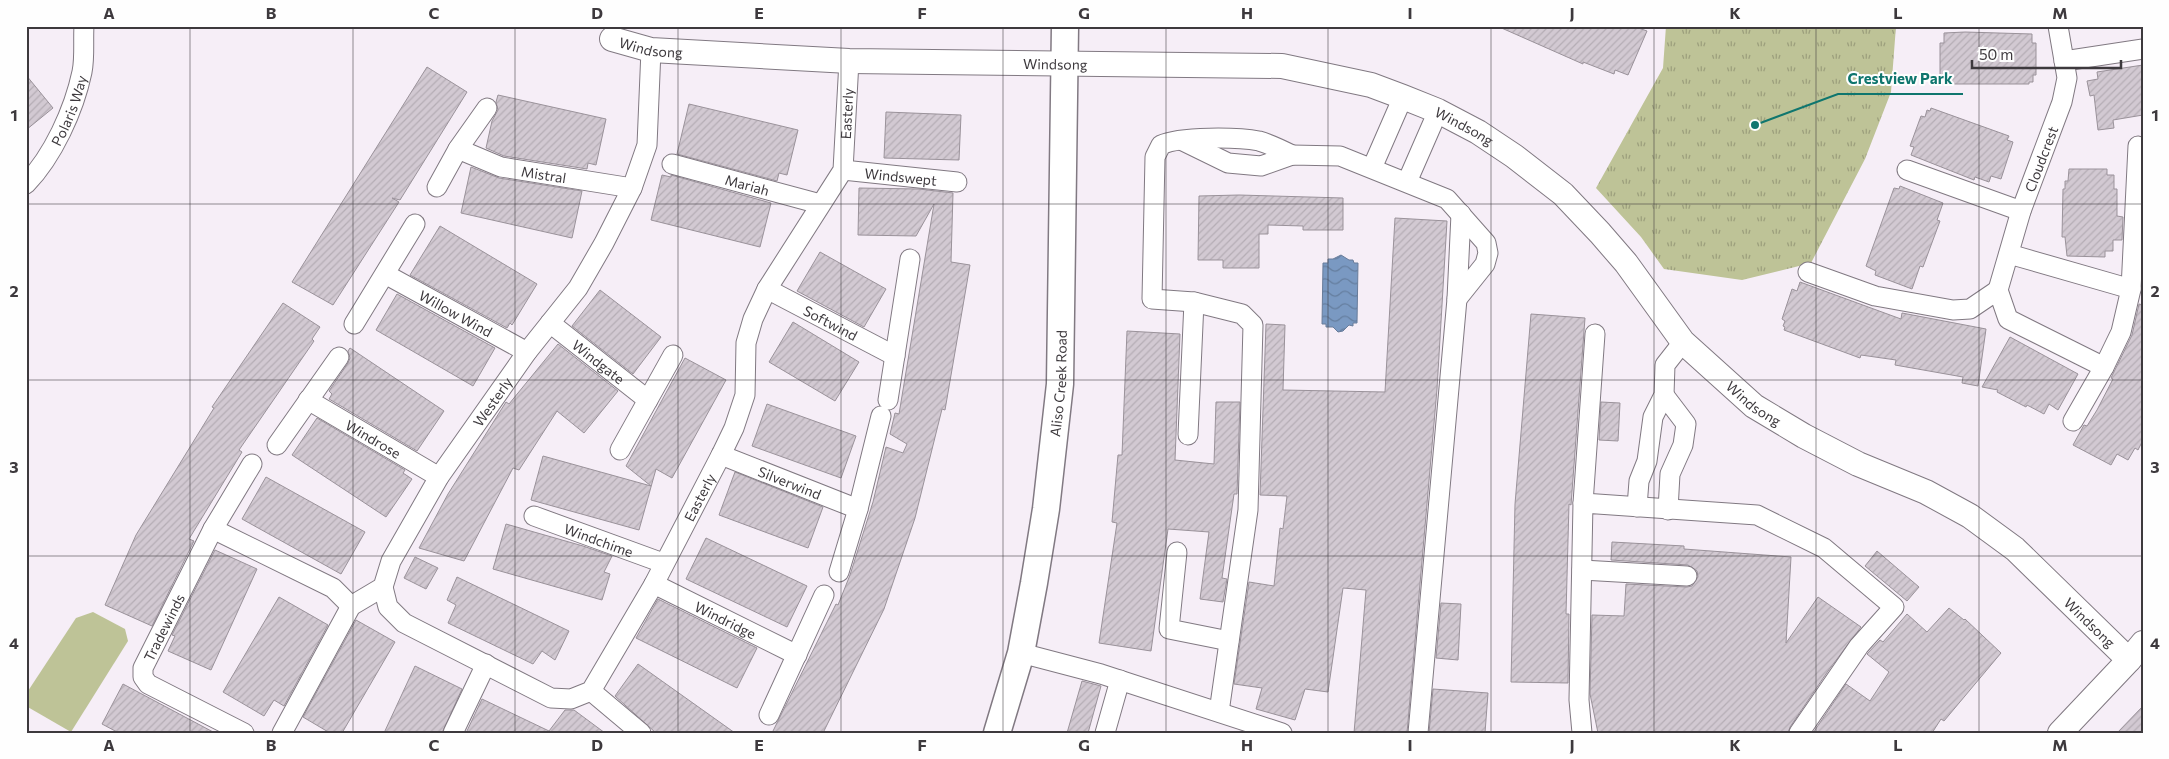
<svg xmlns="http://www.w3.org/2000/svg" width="2169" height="759" viewBox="0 0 2169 759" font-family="Commissioner,sans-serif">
  <defs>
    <pattern id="grass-tufts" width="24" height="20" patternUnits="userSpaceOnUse" patternTransform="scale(1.25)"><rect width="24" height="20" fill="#bec397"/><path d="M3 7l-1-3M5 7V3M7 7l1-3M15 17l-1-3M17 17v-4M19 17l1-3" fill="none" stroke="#9c9f7c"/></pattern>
    <pattern id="water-waves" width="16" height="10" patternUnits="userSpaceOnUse" patternTransform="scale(1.25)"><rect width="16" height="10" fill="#7a99c2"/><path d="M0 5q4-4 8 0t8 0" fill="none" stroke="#657e9f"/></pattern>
    <pattern id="building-hatch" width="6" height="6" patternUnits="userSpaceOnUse" patternTransform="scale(1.25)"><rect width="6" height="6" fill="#d2c9d2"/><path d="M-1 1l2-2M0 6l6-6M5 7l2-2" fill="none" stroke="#b5adb5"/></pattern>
  </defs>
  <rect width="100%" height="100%" fill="#f6eef7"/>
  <path fill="url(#grass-tufts)" d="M1666 26H1896L1891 92 1865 159 1811 263 1742 280 1664 269 1641 237 1596 188 1663 68Z"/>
  <path fill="#bec397" d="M93 612 125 629 128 641 71 732 26 706V694L76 618Z"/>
  <path fill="url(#water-waves)" stroke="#687c9a" d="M1341 255 1349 260H1353L1354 263H1358L1357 323H1353V326L1349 325 1343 331 1338 332 1333 327H1326V324H1322L1323 263H1328V259H1333Z"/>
  <path fill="url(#building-hatch)" stroke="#9a929a" d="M1497 26H1633L1647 31 1628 75 1615 70 1614 74 1583 62V64Z
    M1965 32 2032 34V43H2036V75H2033V82H2029V84H1940V43H1944V33Z
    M2143 65V115L2113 120 2114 128 2098 130 2094 95 2090 96 2087 81 2098 79 2097 72Z
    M427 67 467 92 400 200 392 198 399 202 333 305 292 282Z
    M26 75 53 108 26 130Z
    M498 95 606 119 596 165 588 163 587 169 504 156 486 148 492 121 498 110 496 102Z
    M689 104 798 130 787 175 779 173 777 181 677 154Z
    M1931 108 2009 136 2007 140 2013 142 2001 179 1991 176 1989 182 1975 177 1974 180 1911 155 1914 147 1910 146 1921 116 1925 117 1927 110 1930 111Z
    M886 112 961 115 959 160 884 158Z
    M471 167 499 178 582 191 572 238 461 213Z
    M2069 169H2107V175H2114V189H2117V216L2123 217 2122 240H2113V251H2105V257L2067 256 2065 237H2062L2063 189H2065V181H2068Z
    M662 175 671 177V175L771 203 760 247 651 220Z
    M1900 186 1943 203 1937 220 1940 221 1923 267 1920 266 1912 289 1875 275 1876 271 1866 266 1894 188 1899 189Z
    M859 188 919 189 953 193 951 262 970 265 945 410 942 409 915 518 884 609 823 733H772L836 604 838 605 850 575 873 502 886 447 903 453 907 444 890 434 895 413 899 414 934 204 916 236 858 235Z
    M1239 195 1343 198V230H1303V226L1268 225V234H1259V268H1223V260H1198L1199 196Z
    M1395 218 1447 221 1437 389 1407 733H1354L1366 590 1343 588 1328 692 1305 689 1295 720 1256 709 1262 688 1234 684 1249 582 1274 586 1280 528 1283 529 1287 496 1260 495 1266 324 1285 325 1283 390 1385 392Z
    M440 226 537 284 512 325 510 323 507 328 410 275Z
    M820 252 886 289 864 327 797 291Z
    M1800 282 1901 319 1902 313 1986 329 1978 386 1962 383 1963 377 1895 365 1896 360 1861 355 1860 358 1784 330 1785 327 1783 326 1785 321 1782 319 1792 289 1797 291Z
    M600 290 661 337 633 374 572 326Z
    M397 294 495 348 473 386 376 330Z
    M283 303 320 327 312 339 314 341 239 450 242 452 189 539 194 541 152 626 105 605 136 535 214 408 212 407Z
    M2139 304 2143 305V440L2138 450 2135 448 2128 460 2117 454 2111 465 2073 445 2084 425 2087 426 2097 410 2113 379 2111 378 2132 335Z
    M1531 314 1585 318 1571 505 1569 504 1566 614H1569L1568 683 1511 682 1515 504Z
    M793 322 859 362 835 401 769 362Z
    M1127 331 1180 334 1175 460 1214 464 1216 402H1240L1237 494H1234L1222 578 1227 579 1223 602 1200 599 1209 532 1168 529 1151 651 1099 643 1117 523 1112 522 1118 455H1122Z
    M2010 337 2078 374 2058 410 2049 404 2044 414 2027 405 2026 407 1997 392 1998 390 1982 387Z
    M558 344 618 391 584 433 557 411 519 470 513 468 464 561 419 548 448 494 506 402 509 404Z
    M350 348 444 411 417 451 329 399 332 394 329 391 348 363 350 358 348 351Z
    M685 358 726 380 672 478 656 469 639 530 531 500 543 456 651 486 626 466Z
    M1601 402 1620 403 1618 441 1599 440Z
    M767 404 856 436 841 478 752 446Z
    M317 418 405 470 403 473 412 479 386 517 292 455Z
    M735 472 823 507 808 548 719 515Z
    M266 477 365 532 341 574 242 519Z
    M506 524 583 546 612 556 604 572 610 574 602 600 493 569Z
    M706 538 807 586 787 627 686 579Z
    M1612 542 1684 546V549L1791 557 1786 643 1818 597 1861 627 1828 671 1790 727 1788 733H1598L1590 694 1592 615 1624 616 1626 584 1687 587 1692 586 1698 577 1697 571 1688 565 1611 560Z
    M215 550 257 569 211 670 168 651 175 636 172 635Z
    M1877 551 1919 587 1907 601 1865 566Z
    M415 557 438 568 426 589 404 578Z
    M457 577 569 631 555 660 542 651 533 664 448 623 456 605 447 600Z
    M279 597 328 625 284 706 274 700 264 716 223 692Z
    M658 599 757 648 737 688 636 638Z
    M1441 603 1461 604 1458 660 1436 658Z
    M1949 608 1964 620 1965 619 2001 653 1944 721 1941 719 1932 733H1813L1846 684 1870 701 1889 672 1867 654 1880 640 1883 642 1907 614 1927 632Z
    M356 620 395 642 342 733H330L303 717Z
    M638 664 735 733H656L615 696Z
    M415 666 462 689 442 733H384Z
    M1082 681 1101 686 1088 733H1067Z
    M123 684 215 733H119L102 724Z
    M1433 689 1488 693 1485 733H1429Z
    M482 699 549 731 565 710H574L605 733H466Z
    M2143 706V733H2117Z"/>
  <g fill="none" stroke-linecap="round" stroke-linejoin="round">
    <g stroke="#817982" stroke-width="21">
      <g id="minor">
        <path d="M2064 61 2143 49"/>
        <path d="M1183 141 1228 163 1261 166 1292 155 1340 156 1447 199 1486 243 1488 253 1485 264 1457 299"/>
        <path id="s1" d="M458 149 501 167 632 188"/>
        <path id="s2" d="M672 164 820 204"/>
        <path d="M1372 168 1403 97"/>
        <path id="s3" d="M843 170 957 182"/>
        <path d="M1907 170 2021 211"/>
        <path d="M1407 182 1438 111"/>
        <path id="s4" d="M26 184C53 156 74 110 82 72 85 58 83 41 84 26"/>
        <path d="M437 187 458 149 487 108"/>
        <path d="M2009 254 2131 289"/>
        <path d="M1808 272 1875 296 1953 310 1970 309 1998 290 2008 319 2104 367"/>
        <path id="s5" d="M385 274 527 352"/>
        <path id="s6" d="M767 289 895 356"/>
        <path id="s7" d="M1998 290 2021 211 2062 102 2067 78 2058 26"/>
        <path id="s8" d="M550 323 648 400"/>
        <path d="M354 324 415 224"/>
        <path d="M1664 395 1686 424 1683 445 1670 474 1668 510"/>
        <path id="s9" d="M308 400 439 477"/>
        <path d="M888 400 910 259"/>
        <path d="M2073 421 2104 367 2121 332 2131 289 2138 146"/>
        <path d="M1188 435 1194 302"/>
        <path d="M277 445 339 357"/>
        <path d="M620 450 673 355"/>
        <path id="s10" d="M721 455 858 509"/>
        <path d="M1583 503 1595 334"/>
        <path d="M1637 507 1639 481 1647 461 1653 417 1664 395 1665 365 1683 342"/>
        <path id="s11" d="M534 516 663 563"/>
        <path d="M213 529 333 588 351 606"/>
        <path d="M1177 552 1169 629 1229 641"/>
        <path d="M1582 570 1687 576"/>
        <path d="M839 572 858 509 881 416"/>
        <path id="s12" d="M654 584 797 655"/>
        <path id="s13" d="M383 587 388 607 404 623 551 698 571 699 591 691 654 584 721 455 734 428 745 395 746 343 753 319 767 289 843 170 849 61"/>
        <path d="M1021 653 1101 674 1282 733"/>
        <path d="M591 691 641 733"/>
        <path d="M1219 712 1248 510 1253 325 1242 314 1194 302 1152 299 1155 157 1161 145C1180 136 1238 137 1259 141 1270 144 1282 150 1292 155"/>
        <path d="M769 715 824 595"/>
        <path id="s14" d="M244 733 148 684 143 677V668L213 529 252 464"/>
        <path id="s15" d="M282 733 351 606 383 587 391 561 439 477 527 352 578 288 604 243 632 188 647 145 651 50"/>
        <path d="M453 733 486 664"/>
        <path d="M1105 733 1120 680"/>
        <path d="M1418 733 1457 299 1461 214"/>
        <path d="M1582 733 1579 700 1583 503 1757 515 1824 548 1894 607 1859 646 1799 733"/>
      </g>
    </g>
    <g stroke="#817982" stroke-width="26">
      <g id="tertiary">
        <path id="s16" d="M612 39 651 50 849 61 1282 66 1371 85 1403 97 1438 111 1478 132 1514 156 1563 194 1600 233 1626 263 1683 342 1754 406 1804 436 1858 464 1926 492 1970 516 2015 549 2129 660"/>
        <path d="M2060 733 2129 660 2143 643"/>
      </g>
    </g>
    <g stroke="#817982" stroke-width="29">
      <g id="secondary">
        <path id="s17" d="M997 733 1021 653 1034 583 1046 509 1060 384 1065 26"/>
      </g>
    </g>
    <use href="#minor" stroke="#fff" stroke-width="19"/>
    <use href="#tertiary" stroke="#fff" stroke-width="24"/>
    <use href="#secondary" stroke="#fff" stroke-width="26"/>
  </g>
  <path fill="none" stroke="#3d393d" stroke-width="1" stroke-opacity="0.55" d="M190 26V733M353 26V733M515 26V733M678 26V733M841 26V733M1003 26V733M1166 26V733M1328 26V733M1491 26V733M1654 26V733M1816 26V733M1979 26V733M26 204H2143M26 380H2143M26 556H2143"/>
  <g text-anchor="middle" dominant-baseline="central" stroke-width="4" stroke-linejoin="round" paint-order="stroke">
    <g font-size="14" fill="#3d393d" stroke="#fefefe">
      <text stroke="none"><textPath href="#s16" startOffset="40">Windsong</textPath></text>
      <text stroke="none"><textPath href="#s16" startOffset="445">Windsong</textPath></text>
      <text stroke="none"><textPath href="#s4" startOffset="86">Polaris Way</textPath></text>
      <text stroke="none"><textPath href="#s13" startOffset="892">Easterly</textPath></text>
      <text stroke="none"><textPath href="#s16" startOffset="865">Windsong</textPath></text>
      <text stroke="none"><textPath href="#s7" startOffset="138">Cloudcrest</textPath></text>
      <text stroke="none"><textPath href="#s1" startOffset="90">Mistral</textPath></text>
      <text stroke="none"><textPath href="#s3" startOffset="58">Windswept</textPath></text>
      <text stroke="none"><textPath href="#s2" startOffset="78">Mariah</textPath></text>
      <text stroke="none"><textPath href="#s5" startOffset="81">Willow Wind</textPath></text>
      <text stroke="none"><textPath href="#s6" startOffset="72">Softwind</textPath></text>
      <text stroke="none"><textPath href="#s8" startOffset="62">Windgate</textPath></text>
      <text stroke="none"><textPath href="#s17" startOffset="356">Aliso Creek Road</textPath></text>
      <text stroke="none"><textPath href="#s15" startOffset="398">Westerly</textPath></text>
      <text stroke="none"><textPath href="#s16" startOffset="1270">Windsong</textPath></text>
      <text stroke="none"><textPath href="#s9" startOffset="76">Windrose</textPath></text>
      <text stroke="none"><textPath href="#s10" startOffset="74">Silverwind</textPath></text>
      <text stroke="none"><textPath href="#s13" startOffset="472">Easterly</textPath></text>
      <text stroke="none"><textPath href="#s11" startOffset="69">Windchime</textPath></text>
      <text stroke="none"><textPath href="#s12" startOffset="80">Windridge</textPath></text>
      <text stroke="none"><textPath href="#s16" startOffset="1675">Windsong</textPath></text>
      <text stroke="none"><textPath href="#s14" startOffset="171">Tradewinds</textPath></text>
    </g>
  </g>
  <path fill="none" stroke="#0f766e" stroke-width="2" d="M1755 125L1838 94H1963"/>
  <circle fill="#0f766e" stroke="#fefefe" stroke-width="2" cx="1755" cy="125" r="5"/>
  <g font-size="15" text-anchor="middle" font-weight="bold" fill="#0f766e" stroke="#fefefe" stroke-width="4" stroke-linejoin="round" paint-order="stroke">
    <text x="1900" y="84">Crestview Park</text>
  </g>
  <rect width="2169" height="759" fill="none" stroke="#fefefe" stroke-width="55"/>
  <path d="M1972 60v8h149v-8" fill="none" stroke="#3d393d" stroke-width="2.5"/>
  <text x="1979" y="60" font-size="15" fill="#3d393d" stroke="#fefefe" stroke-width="4" paint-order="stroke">50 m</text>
  <rect x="28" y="28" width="2114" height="704" fill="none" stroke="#3d393d" stroke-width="2"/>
  <g font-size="16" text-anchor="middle" font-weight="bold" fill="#3d393d">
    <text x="109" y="19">A</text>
    <text x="271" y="19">B</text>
    <text x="434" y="19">C</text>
    <text x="597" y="19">D</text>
    <text x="759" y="19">E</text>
    <text x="922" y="19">F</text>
    <text x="1084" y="19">G</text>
    <text x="1247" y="19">H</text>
    <text x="1410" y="19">I</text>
    <text x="1572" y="19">J</text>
    <text x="1735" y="19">K</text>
    <text x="1898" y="19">L</text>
    <text x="2060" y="19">M</text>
    <text x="14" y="121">1</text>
    <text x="2155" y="121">1</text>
    <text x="14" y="297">2</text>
    <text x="2155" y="297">2</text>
    <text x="14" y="473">3</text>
    <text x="2155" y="473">3</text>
    <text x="14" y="649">4</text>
    <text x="2155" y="649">4</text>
    <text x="109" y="751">A</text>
    <text x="271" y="751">B</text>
    <text x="434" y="751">C</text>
    <text x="597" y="751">D</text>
    <text x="759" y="751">E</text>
    <text x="922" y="751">F</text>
    <text x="1084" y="751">G</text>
    <text x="1247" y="751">H</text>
    <text x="1410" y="751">I</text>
    <text x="1572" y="751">J</text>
    <text x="1735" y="751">K</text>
    <text x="1898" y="751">L</text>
    <text x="2060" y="751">M</text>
  </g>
</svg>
